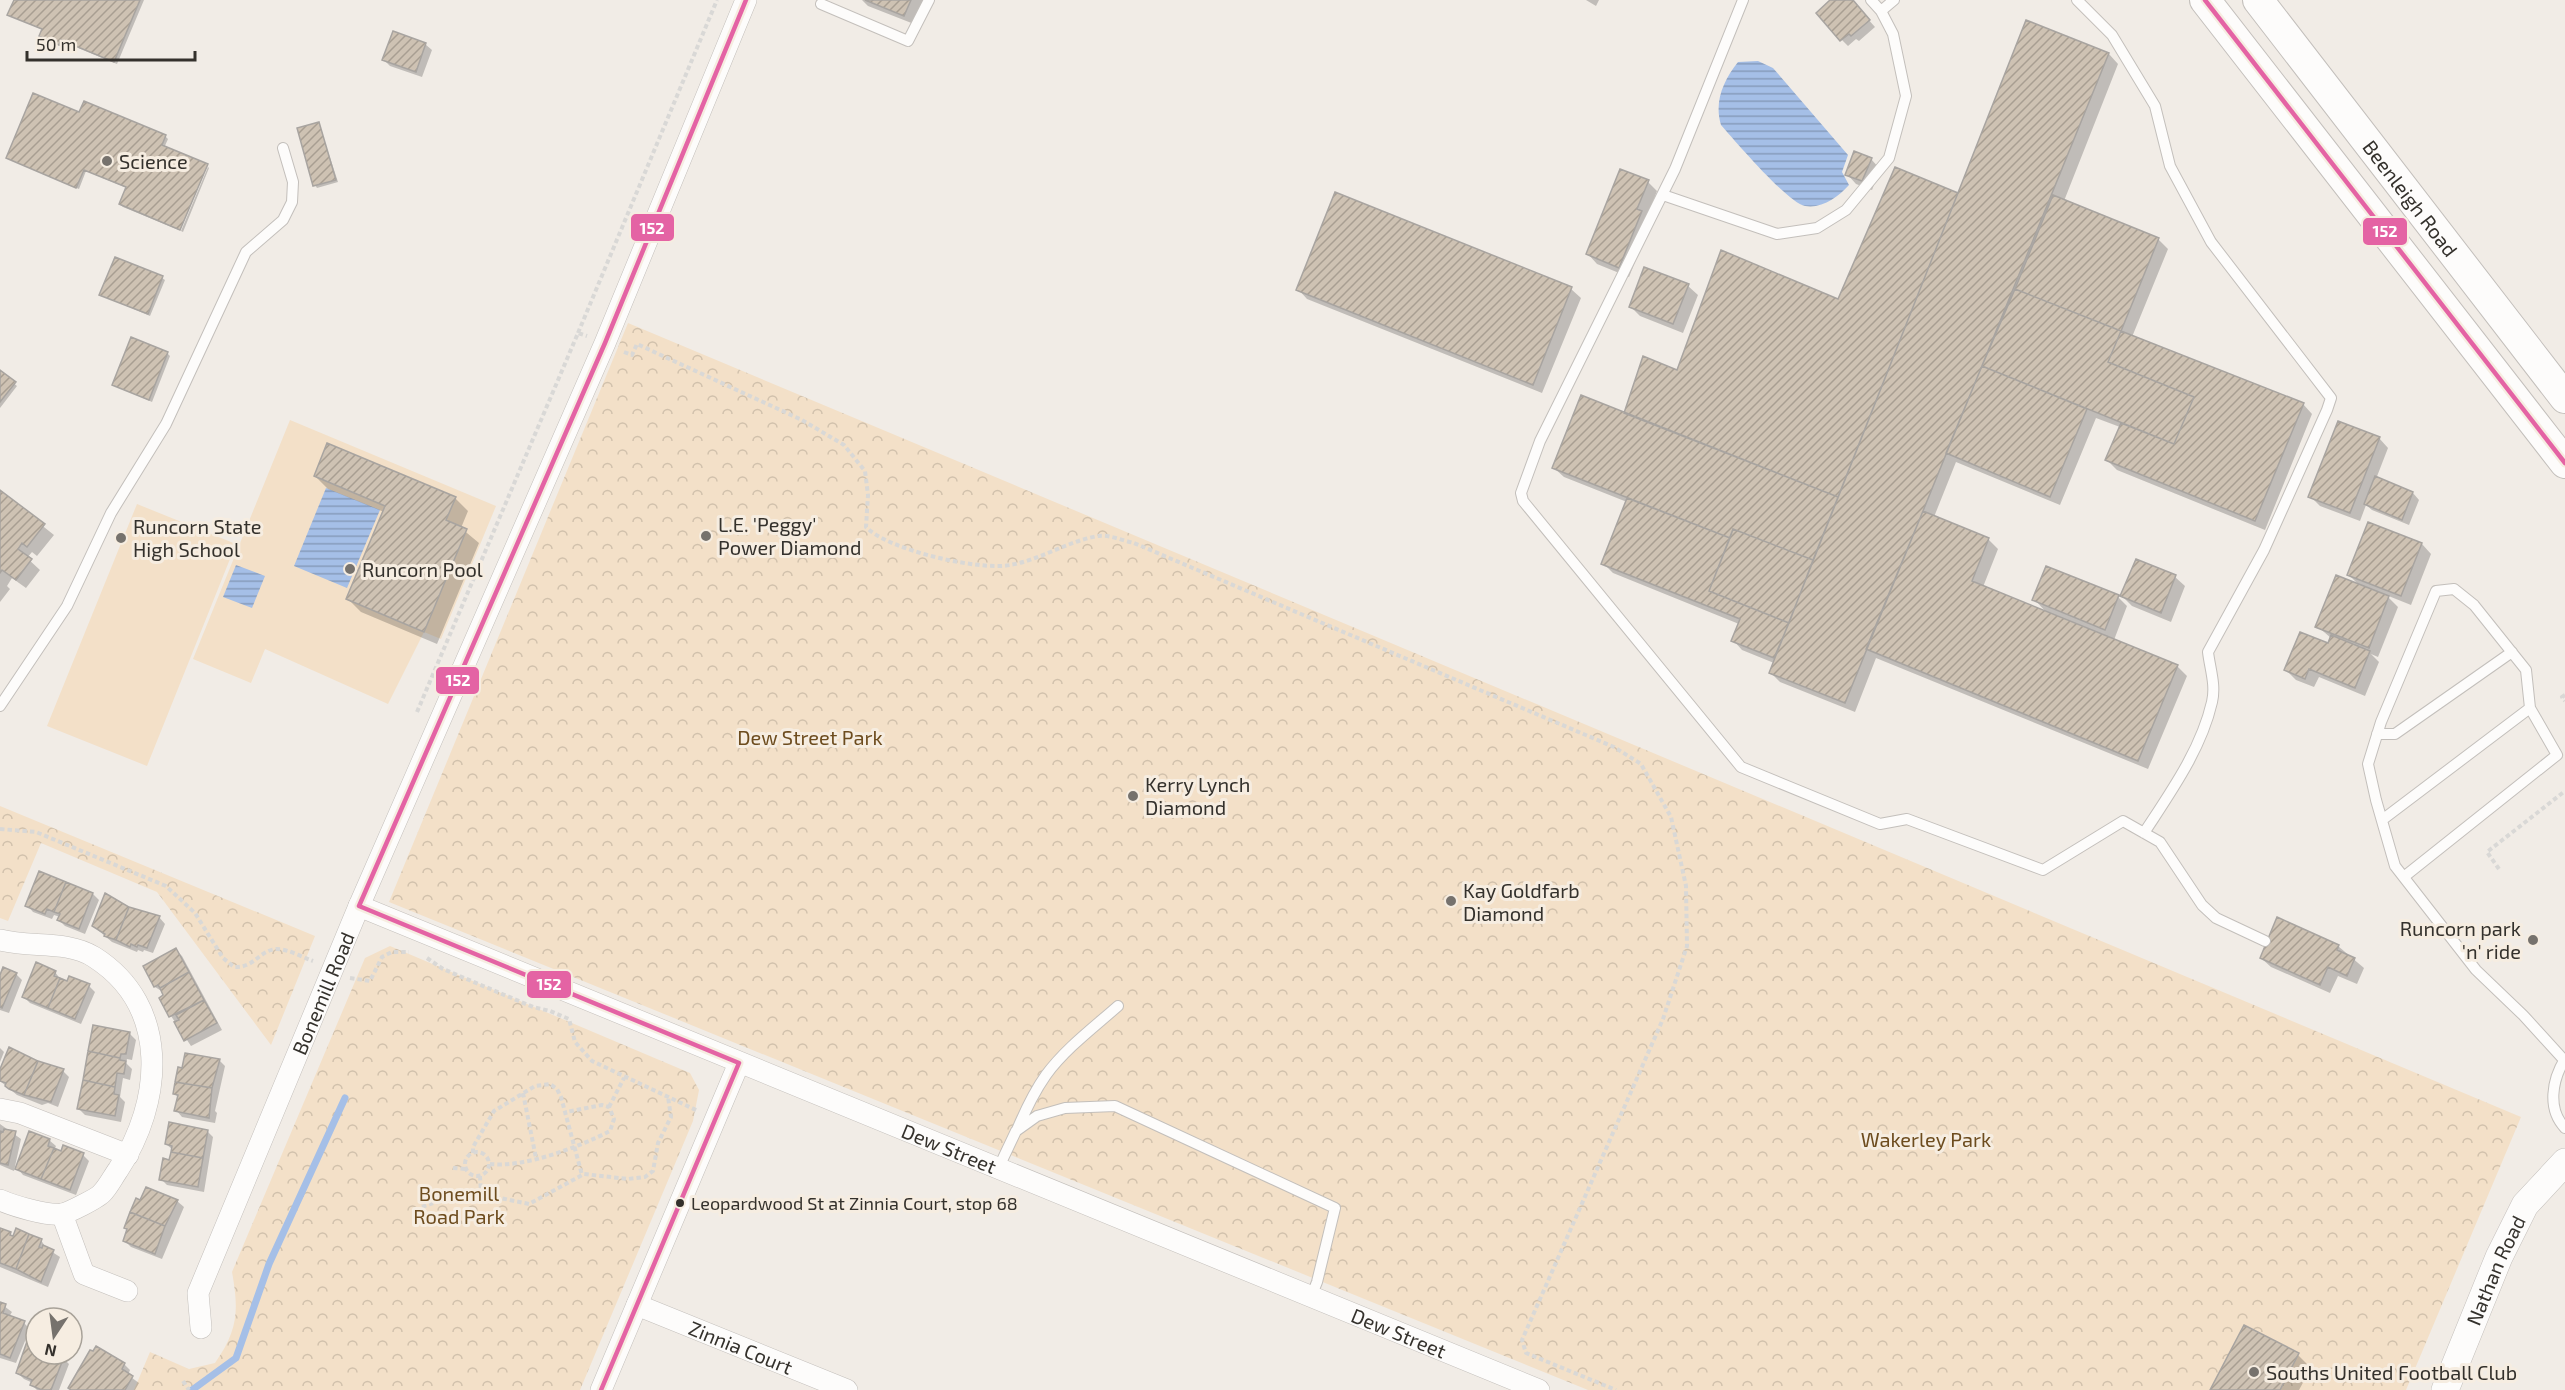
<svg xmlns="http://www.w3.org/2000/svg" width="2565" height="1390" viewBox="0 0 2565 1390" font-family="'Exo 2',sans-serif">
  <defs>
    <pattern id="park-crowns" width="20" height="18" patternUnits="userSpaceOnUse" patternTransform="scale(1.5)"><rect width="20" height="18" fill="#f3e0c8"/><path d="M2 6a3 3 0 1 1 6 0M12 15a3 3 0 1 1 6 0" fill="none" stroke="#d1c1ac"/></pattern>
    <pattern id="water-rules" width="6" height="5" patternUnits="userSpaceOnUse" patternTransform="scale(1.5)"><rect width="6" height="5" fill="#a5bfe7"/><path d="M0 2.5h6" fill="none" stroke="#879cbb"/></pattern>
    <pattern id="building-hatch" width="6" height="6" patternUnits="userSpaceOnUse" patternTransform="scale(1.5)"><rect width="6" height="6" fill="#cec2b3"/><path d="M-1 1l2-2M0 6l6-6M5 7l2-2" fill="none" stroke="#a89e92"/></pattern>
  </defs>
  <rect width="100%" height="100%" fill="#f1ece6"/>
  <path fill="#f3e0c8" d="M290 420 496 506 441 639 424 632 388 704 265 649 251 683 193 659Z
    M137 504 236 544 147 766 47 726Z"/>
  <path fill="url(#park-crowns)" d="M628 323 2521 1117 2406 1390H1588L389 902Z
    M0 806 315 936 271 1045 157 892 41 843 8 921 0 918Z
    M390 946 690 1073 699 1090 693 1121 580 1390H134L150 1352 189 1369 215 1363C238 1330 239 1311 232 1272L365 958Z"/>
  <path fill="url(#water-rules)" d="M1758 61 1773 68 1848 155 1842 172 1849 185C1838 197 1822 209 1805 206 1788 203 1735 141 1721 125 1714 102 1723 81 1738 62Z
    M326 488 380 510 347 588 294 566Z
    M236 565 265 576 252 608 223 597Z"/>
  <path fill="#0003" d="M15 0H144L117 64 64 42 62 47 43 39 40 36 43 30 9 15Z
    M862 0H924L914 24 868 6Z
    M1586 0H1599L1596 6Z
    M1833 0H1851L1875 27 1859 41 1856 39 1848 46 1842 40Z
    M425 44 432 50 422 77 390 66 384 60Z
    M2109 54 2118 64 2064 201 2158 239 2168 249 2132 337 2303 404 2312 414 2265 530 2117 470 2107 460 2120 427 2096 418 2060 505 1956 462 1934 517 1989 540 1998 549 1983 587 2047 613 2034 599 2118 597 2127 606 2114 640 2177 666 2187 676 2148 769 1876 658 1855 712 1780 682 1771 673 1774 663 1742 650 1733 640 1739 624 1613 573 1603 563 1627 502 1564 477 1554 468 1678 372 1839 301 1959 195Z
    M80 114 165 136 168 139 164 148 206 165 179 230 123 207 120 204 127 188 86 171 79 189 7 158Z
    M319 124 338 182 317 188 315 185Z
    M1871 159 1880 169 1872 190 1856 184 1847 174Z
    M208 167 209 168 183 232 181 231Z
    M1648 182 1657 191 1647 217 1651 222 1629 277 1597 264 1588 254Z
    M162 278 165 280 150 316 101 295Z
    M1688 286 1698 295 1683 333 1640 316 1630 306Z
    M1298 289H1571L1581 298 1542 393 1307 299Z
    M167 353 170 356 152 402 114 385Z
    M0 372 17 386 0 408Z
    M2379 438 2388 448 2376 479 2413 493 2419 500 2409 525 2372 510 2366 505 2360 521 2320 506 2310 496Z
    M315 476 455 498 468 511 461 528 479 543 437 644 361 612 348 599 384 512 328 489Z
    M0 492 54 535 37 556 32 552 27 558 40 570 26 588 12 578 7 586 10 589 0 602Z
    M2369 524 2422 544 2431 554 2411 605 2386 595 2398 607 2378 657 2371 654 2379 662 2365 696 2319 677 2314 687 2296 680 2286 670 2328 645 2331 638 2317 626 2360 586 2349 575Z
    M2137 561 2175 577 2185 586 2171 622 2132 606 2122 596Z
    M40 873 93 894 99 900 85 934 65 926 59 920 60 917 54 915 52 919 33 912 27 905Z
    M120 904 159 917 165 924 153 953 144 950 143 952 138 950 137 952 112 942 93 926Z
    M2338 946 2364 968 2357 984 2338 976 2330 993 2271 967 2261 958Z
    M176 950 182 956 222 1030 191 1046 171 1016 163 992 155 987 145 967Z
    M55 972 61 980 89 986 95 992 81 1024 30 1003 24 997Z
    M16 974 22 980 9 1013 0 1010V976Z
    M130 1034 136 1040 132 1060 127 1059 126 1063 132 1069 130 1080 123 1078 120 1097 125 1102 121 1122 85 1115 79 1109Z
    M0 1048 4 1052 0 1062Z
    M23 1056 63 1071 69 1077 58 1107 48 1103 42 1105 17 1095 0 1081V1073Z
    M219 1060 225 1066 215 1111 217 1113 215 1123 182 1117 176 1110 179 1098 175 1094 183 1070Z
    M0 1124 21 1139 14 1171 0 1165Z
    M207 1131 213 1137 204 1192 167 1185 161 1179 171 1161 173 1150 166 1144Z
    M49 1140 56 1146 54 1150 83 1155 89 1161 76 1195 23 1175 17 1168Z
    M177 1201 184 1207 162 1259 131 1247 125 1241Z
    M0 1232 10 1234 14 1238 41 1240 46 1248 60 1257 48 1287 0 1267Z
    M0 1303 12 1312 9 1317 24 1323 30 1329 16 1363 0 1358Z
    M36 1330V1354H64V1359L69 1364 59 1390H37L32 1385 33 1383 24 1379 18 1373Z
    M2298 1355 2311 1368 2299 1390H2211Z
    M124 1364 130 1370 128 1375 139 1383 135 1390H72Z"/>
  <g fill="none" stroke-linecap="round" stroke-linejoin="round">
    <path stroke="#a5bfe7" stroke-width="7" d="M192 1390 236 1358 269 1264 345 1098"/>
  </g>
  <path fill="url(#building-hatch)" stroke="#a8a4a0" stroke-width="1.5" d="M14 0H140L114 62 61 40 59 45 39 36 42 29 7 15Z
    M865 0H911L904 16Z
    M1830 0H1853L1870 20 1851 36 1849 34 1840 41 1816 13Z
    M2026 20 2109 53 1845 703 1769 673Z
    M393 31 426 43 416 72 382 60Z
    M33 93 79 112 84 101 166 135 162 145 208 164 180 230 119 204 126 187 84 170 76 188 6 158Z
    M319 122 336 180 313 186 297 128Z
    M1854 151 1872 158 1862 181 1845 175Z
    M1895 167 1958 193 1838 497 1624 413 1643 356 1677 370 1721 250 1838 299Z
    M1620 169 1649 180 1637 209 1642 211 1619 268 1586 254Z
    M1335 192 1572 287 1533 385 1296 290Z
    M2053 195 2159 238 2121 331 2015 289Z
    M115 257 163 276 148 314 99 295Z
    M1644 267 1689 284 1673 324 1629 307Z
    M2015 289 2121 331 2108 362 2194 397 2174 444 1982 366Z
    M2121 331 2304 403 2255 521 2105 460 2121 423 2174 444 2194 397 2108 362Z
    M131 337 168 352 149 400 112 385Z
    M1982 366 2087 409 2050 497 1946 453Z
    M0 370 16 382 0 402Z
    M1581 395 1838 497 1813 560 1733 529 1730 538 1552 468Z
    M2338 421 2380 437 2350 513 2308 497Z
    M327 443 456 497 446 520 467 529 424 632 346 599 385 506 314 476Z
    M2375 476 2413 492 2402 520 2364 504Z
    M0 490 45 524 27 547 22 543 18 549 32 559 16 580 2 570 0 573Z
    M1627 498 1730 538 1709 591 1789 623 1774 658 1731 641 1740 619 1601 564Z
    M1923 511 1989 538 1972 581 2178 665 2138 761 1866 649Z
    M2368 522 2422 543 2401 596 2347 575Z
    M1733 529 1813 560 1789 623 1709 591Z
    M2136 559 2176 575 2161 613 2120 596Z
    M2046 566 2119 595 2105 630 2032 600Z
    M2336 575 2389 596 2369 648 2315 627Z
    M2300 632 2328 643 2331 635 2370 651 2355 688 2309 669 2305 679 2284 670Z
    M39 871 66 882 54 912 47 909 45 914 25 906Z
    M66 882 93 893 79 929 57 920 60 914 54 912Z
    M105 893 129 907 116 940 104 936 105 934 92 926Z
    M129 907 160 916 147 948 138 945 137 947 131 944 130 947 116 940Z
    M2277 917 2339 945 2337 950 2355 958 2347 976 2328 967 2320 985 2260 958Z
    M176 948 189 972 160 988 158 985 154 987 143 966Z
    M36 962 56 971 54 976 60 978 48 1008 22 997Z
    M3 967 17 973 2 1008 0 1007V975Z
    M189 972 204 1000 169 1017 159 998 163 995 160 988Z
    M69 976 90 984 75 1019 48 1008 60 978 67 981Z
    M204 1000 217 1023 184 1041 174 1022 179 1020 176 1015Z
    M93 1025 130 1032 126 1054H121L120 1058 88 1051Z
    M9 1047 38 1061 24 1095 9 1089 5 1086 6 1083 0 1081V1069Z
    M88 1051 120 1058V1060L126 1061 124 1074 117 1073 115 1087 83 1080Z
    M185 1053 220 1059 212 1088 175 1082 178 1067 182 1068Z
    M38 1061 64 1069 51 1102 24 1095Z
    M83 1080 115 1087 114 1094 119 1095 115 1116 77 1109Z
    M175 1082 212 1088 209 1118 174 1111 178 1095 173 1094Z
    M169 1122 208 1130 203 1158 171 1152 172 1146 165 1144Z
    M4 1129 16 1131 8 1165 0 1163V1131L3 1132Z
    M29 1131 50 1139 48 1146 54 1148 41 1179 15 1169Z
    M63 1145 84 1153 70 1190 41 1179 54 1148 61 1151Z
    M171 1152 203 1158 198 1187 159 1180 163 1158 169 1160Z
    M146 1187 178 1200 165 1226 130 1212 136 1198 140 1200Z
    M130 1212 165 1226 155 1254 123 1241 127 1229 124 1228Z
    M0 1228 11 1232 10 1235 13 1236 16 1228 29 1234 16 1269 0 1263Z
    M29 1234 42 1239 39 1247 42 1248 43 1245 54 1250 41 1282 16 1269Z
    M0 1302 6 1304 3 1313 25 1321 10 1358 0 1354Z
    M2244 1325 2299 1353 2280 1390H2210Z
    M32 1327 36 1328V1354H57L64 1357 51 1390H42L30 1385 32 1380 16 1373Z
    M96 1346 125 1363 122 1369 133 1376 125 1390H71L68 1388 90 1350 93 1351Z"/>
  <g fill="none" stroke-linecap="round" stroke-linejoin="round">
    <g stroke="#c3bfbb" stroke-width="12">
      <path id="service" d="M1743 0 1675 169 1540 441 1521 493 1523 501 1741 767 1880 824 1907 819 2043 870 2123 821 2160 842 2202 905 2216 918 2265 941
        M2077 0 2112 35 2155 106 2170 166 2211 242 2331 398 2327 410 2264 550 2208 652C2210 669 2216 685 2212 702 2201 750 2170 793 2144 833
        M821 4 908 41 929 0
        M1881 11 1894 0
        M1663 195 1777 234 1817 228 1846 210 1889 158 1906 96 1893 34 1881 11 1871 0
        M0 706 67 606 111 513 166 424 246 252 283 220 292 202 293 182 283 148
        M2377 734H2395L2512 652
        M2382 820 2530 708
        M2405 876 2557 755 2530 708 2526 670 2474 605 2454 589 2436 591 2381 722 2368 764 2376 800 2395 866 2476 970 2523 1015 2564 1060
        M2565 1059C2552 1080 2547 1109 2565 1128
        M1017 1130C1025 1111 1034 1092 1046 1075 1065 1049 1093 1028 1118 1006
        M998 1169 1016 1131 1037 1116 1065 1108 1115 1106 1335 1208 1317 1282 1311 1297"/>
    </g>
    <g stroke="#c3bfbb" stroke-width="22">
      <g id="minor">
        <path id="s1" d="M359 906 1539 1390"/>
        <path d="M0 940C30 948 67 940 94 957 171 1006 163 1102 118 1170 113 1177 108 1187 102 1193 98 1198 68 1213 62 1214 47 1216 14 1206 0 1200"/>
        <path d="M0 1109 20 1113 128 1155"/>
        <path d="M62 1214 84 1274 127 1291"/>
        <path id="s2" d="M637 1305 847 1390"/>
        <path id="s3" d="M201 1328 198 1293 359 906 605 343 746 0"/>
        <path d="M601 1390 739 1063"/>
      </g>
    </g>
    <g stroke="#c3bfbb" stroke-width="28">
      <g id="tertiary">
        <path id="s4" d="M2445 1390 2499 1257 2525 1205 2565 1162"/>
      </g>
    </g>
    <g stroke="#c3bfbb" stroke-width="32">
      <g id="secondary">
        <path d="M2205 0 2565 463"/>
        <path id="s5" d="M2258 0 2565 398"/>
      </g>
    </g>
    <path stroke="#d9d8d6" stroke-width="4" stroke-dasharray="4.5 3" stroke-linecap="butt" d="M578 333 717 0
      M624 352 632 355 637 344 802 420 844 445 865 471 868 495 866 527C888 550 979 571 1010 565 1040 560 1068 541 1098 536 1108 534 1124 541 1134 543L1614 747 1641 764 1671 817 1686 886 1687 946 1663 1019 1522 1340 1526 1353 1616 1390
      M2565 695 2562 697 2565 701
      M417 712 578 333 587 336
      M0 829 36 832 166 886 195 913 223 958 234 967C255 968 259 950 277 949 288 949 302 957 313 961
      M2499 869 2487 852 2565 791
      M427 958 443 969 533 1007 550 1011 569 1019 575 1042 592 1061 698 1111
      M350 978 370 981 382 957 392 952H409
      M523 1093 536 1158
      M609 1107 624 1078
      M465 1164a12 12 0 1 1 24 0a12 12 0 1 1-24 0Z
      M473 1153V1147L494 1111 535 1086 550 1084 557 1089 561 1097 582 1175
      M490 1164C524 1168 579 1147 610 1131L614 1119 609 1107 602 1105 566 1112
      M453 1168 466 1169
      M480 1176 481 1193
      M422 1207 433 1203 481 1194 529 1204 584 1174 628 1179 645 1177 653 1171 658 1143 671 1117 668 1097
      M183 1381 189 1390"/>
    <use href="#service" stroke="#fdfcfb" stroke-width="10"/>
    <use href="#minor" stroke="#fdfcfb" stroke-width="21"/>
    <use href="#tertiary" stroke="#fdfcfb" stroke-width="27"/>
    <use href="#secondary" stroke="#fdfcfb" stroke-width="30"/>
    <g stroke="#f6ede1" stroke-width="9">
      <path id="bus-1" d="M2205 0 2565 463
        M359 906 605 343 746 0
        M359 906 739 1063
        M601 1390 739 1063"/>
    </g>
    <use href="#bus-1" stroke="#e463a4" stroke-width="4.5"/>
  </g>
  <g fill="#76726d" stroke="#f6ede1" stroke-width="2">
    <circle cx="107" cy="161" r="6"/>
    <circle cx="706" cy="536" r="6"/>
    <circle cx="121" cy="538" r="6"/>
    <circle cx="350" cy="569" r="6"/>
    <circle cx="1133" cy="796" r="6"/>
    <circle cx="1451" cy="901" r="6"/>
    <circle cx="2533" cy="940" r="6"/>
    <circle cx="2254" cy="1372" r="6"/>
  </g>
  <circle fill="#34312c" stroke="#f6ede1" stroke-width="2" cx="680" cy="1203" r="5"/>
  <g text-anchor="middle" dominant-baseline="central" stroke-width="6" stroke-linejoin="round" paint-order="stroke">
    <g font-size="18" fill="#34312c" stroke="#f6ede1" text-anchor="start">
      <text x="691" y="1203">Leopardwood St at Zinnia Court, stop 68</text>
    </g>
    <g font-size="20" fill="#34312c" stroke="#f6ede1" text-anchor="start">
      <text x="119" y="161">Science</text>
      <text x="718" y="524">L.E. 'Peggy'<tspan x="718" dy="23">Power Diamond</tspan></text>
      <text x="133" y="526">Runcorn State<tspan x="133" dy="23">High School</tspan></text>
      <text x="362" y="569">Runcorn Pool</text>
      <text x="1145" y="784">Kerry Lynch<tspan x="1145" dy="23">Diamond</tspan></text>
      <text x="1463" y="890">Kay Goldfarb<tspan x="1463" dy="23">Diamond</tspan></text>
      <text x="2521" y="928" text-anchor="end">Runcorn park<tspan x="2521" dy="23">'n' ride</tspan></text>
      <text x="2266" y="1372">Souths United Football Club</text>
    </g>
    <g font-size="20" fill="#34312c" stroke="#f6ede1">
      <text stroke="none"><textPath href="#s5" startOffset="250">Beenleigh Road</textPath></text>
      <text stroke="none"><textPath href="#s3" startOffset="360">Bonemill Road</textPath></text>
      <text stroke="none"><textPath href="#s1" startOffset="638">Dew Street</textPath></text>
      <text stroke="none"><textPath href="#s4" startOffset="130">Nathan Road</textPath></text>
      <text stroke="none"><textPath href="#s1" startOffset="1124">Dew Street</textPath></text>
      <text stroke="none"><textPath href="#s2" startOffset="112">Zinnia Court</textPath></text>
    </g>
    <g font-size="20" fill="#6d4c1e" stroke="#f6ede1">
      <text x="810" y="737">Dew Street Park</text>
      <text x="1926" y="1139">Wakerley Park</text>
      <text x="459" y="1193">Bonemill<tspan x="459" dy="23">Road Park</tspan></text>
    </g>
  </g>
  <g stroke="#f6ede1" stroke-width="2">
    <rect x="630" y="213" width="45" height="29" rx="6" fill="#e463a4"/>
    <rect x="2362" y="217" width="46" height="29" rx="6" fill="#e463a4"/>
    <rect x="435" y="666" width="45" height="29" rx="6" fill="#e463a4"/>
    <rect x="526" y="970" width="46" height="29" rx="6" fill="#e463a4"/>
  </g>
  <g font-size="16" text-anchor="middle" font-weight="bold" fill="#fff">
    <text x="652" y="234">152</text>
    <text x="2385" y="237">152</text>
    <text x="458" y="686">152</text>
    <text x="549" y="990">152</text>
  </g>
  <g transform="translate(54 1336) rotate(193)"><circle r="28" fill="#f6ede1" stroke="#a8a299" stroke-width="1.5"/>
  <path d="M0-4.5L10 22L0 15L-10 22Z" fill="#76726d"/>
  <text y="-9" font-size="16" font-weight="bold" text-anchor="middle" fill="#34312c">N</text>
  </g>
  <path d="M27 51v9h168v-9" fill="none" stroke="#34312c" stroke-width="3"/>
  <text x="36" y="51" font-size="18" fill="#34312c" stroke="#f6ede1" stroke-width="4.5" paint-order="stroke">50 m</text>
</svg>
